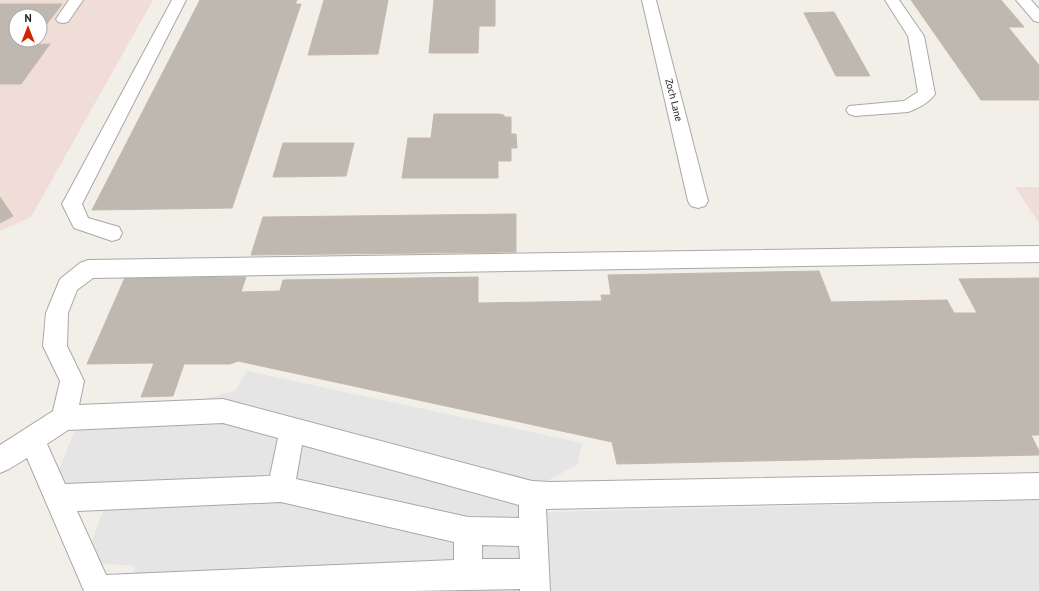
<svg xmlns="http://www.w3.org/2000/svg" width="1039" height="591" viewBox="0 0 1039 591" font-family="'PT Sans',sans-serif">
  <rect width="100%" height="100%" fill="#f1efe7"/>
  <path fill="#f1ddd7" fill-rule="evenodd" d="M0 0H153L31 217 0 231ZM16 16H40V40H16Z
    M1015 187H1039V223Z"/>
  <path fill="#e5e5e5" d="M247 371 582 443 578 464 512 500 544 512 1039 500V591H130L135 566 84 562 114 482 53 485 74 432 235 391Z"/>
  <path fill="#beb8b0" stroke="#c3b9aa" d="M200 0H297L295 4H301L232 208 92 210Z
    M324 0H388L378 54 308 55Z
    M434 0H495V26H479L478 53H429Z
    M911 0H1001L1024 27H1008L1039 65V100H981Z
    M0 4H62L40 33V16H16V40H35H22L19 45 50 44 21 84H0Z
    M834 12 870 76H836L804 13Z
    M434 114H499L504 115V117H511V134H516L517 148H511V161H498V178H402L408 138H431Z
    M283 143H354L346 176 273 177Z
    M0 197 13 216 0 223Z
    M516 214V252L251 255 263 217Z
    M819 271 831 302 947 300 954 313H977L959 279 1039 278V435H1031L1039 451V455L617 464 612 442 238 361 230 364H184L173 396 141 397 154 363 87 364 127 273 171 275 170 278 246 277 241 292 280 291 283 280 478 277V303L602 301 601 295H611L608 275Z"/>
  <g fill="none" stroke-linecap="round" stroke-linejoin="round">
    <g stroke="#a8a8a8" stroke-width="2">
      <path id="minor" d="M69 0H83L68 22 63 23 58 22 56 19Z
        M172 0H186L82 204 88 218 119 227 122 233 119 239 112 241 74 228 62 204Z
        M642 0H656L708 201 705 206 698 208 691 206 688 201Z
        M885 0H899L924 36 935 94C930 102 917 109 908 112L855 116 849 114 846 110 849 106 904 101 918 92 908 36Z
        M1016 0H1031L1039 9V22L1034 21Z
        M1039 246V262L93 278 77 290 68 313 67 346 84 381 79 405 223 399 532 481 550 482 1039 473V499L546 509 550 591H520V589L412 591H84L27 458 9 469 0 473V445L53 411 60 381 43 346 46 313 60 279 80 263 88 260ZM223 423 278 438 270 476 65 484 47 444 68 430ZM302 445 519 505V518L468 517 296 479ZM281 502 454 542V560L106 575 77 511ZM482 545 519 546 520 559H482Z"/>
    </g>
    <use href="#minor" fill="#fff" fill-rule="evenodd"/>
  </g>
  <g text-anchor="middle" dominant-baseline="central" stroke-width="4" stroke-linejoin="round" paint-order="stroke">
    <g font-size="10" fill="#212121" stroke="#fff">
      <text transform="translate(674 100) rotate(76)">Zoch Lane</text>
    </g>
  </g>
  <g transform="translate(28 28)"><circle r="19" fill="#ffffff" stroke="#a6a6a6"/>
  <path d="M0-3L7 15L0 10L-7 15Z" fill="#d02501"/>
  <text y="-6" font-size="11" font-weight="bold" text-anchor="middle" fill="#212121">N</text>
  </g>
</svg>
